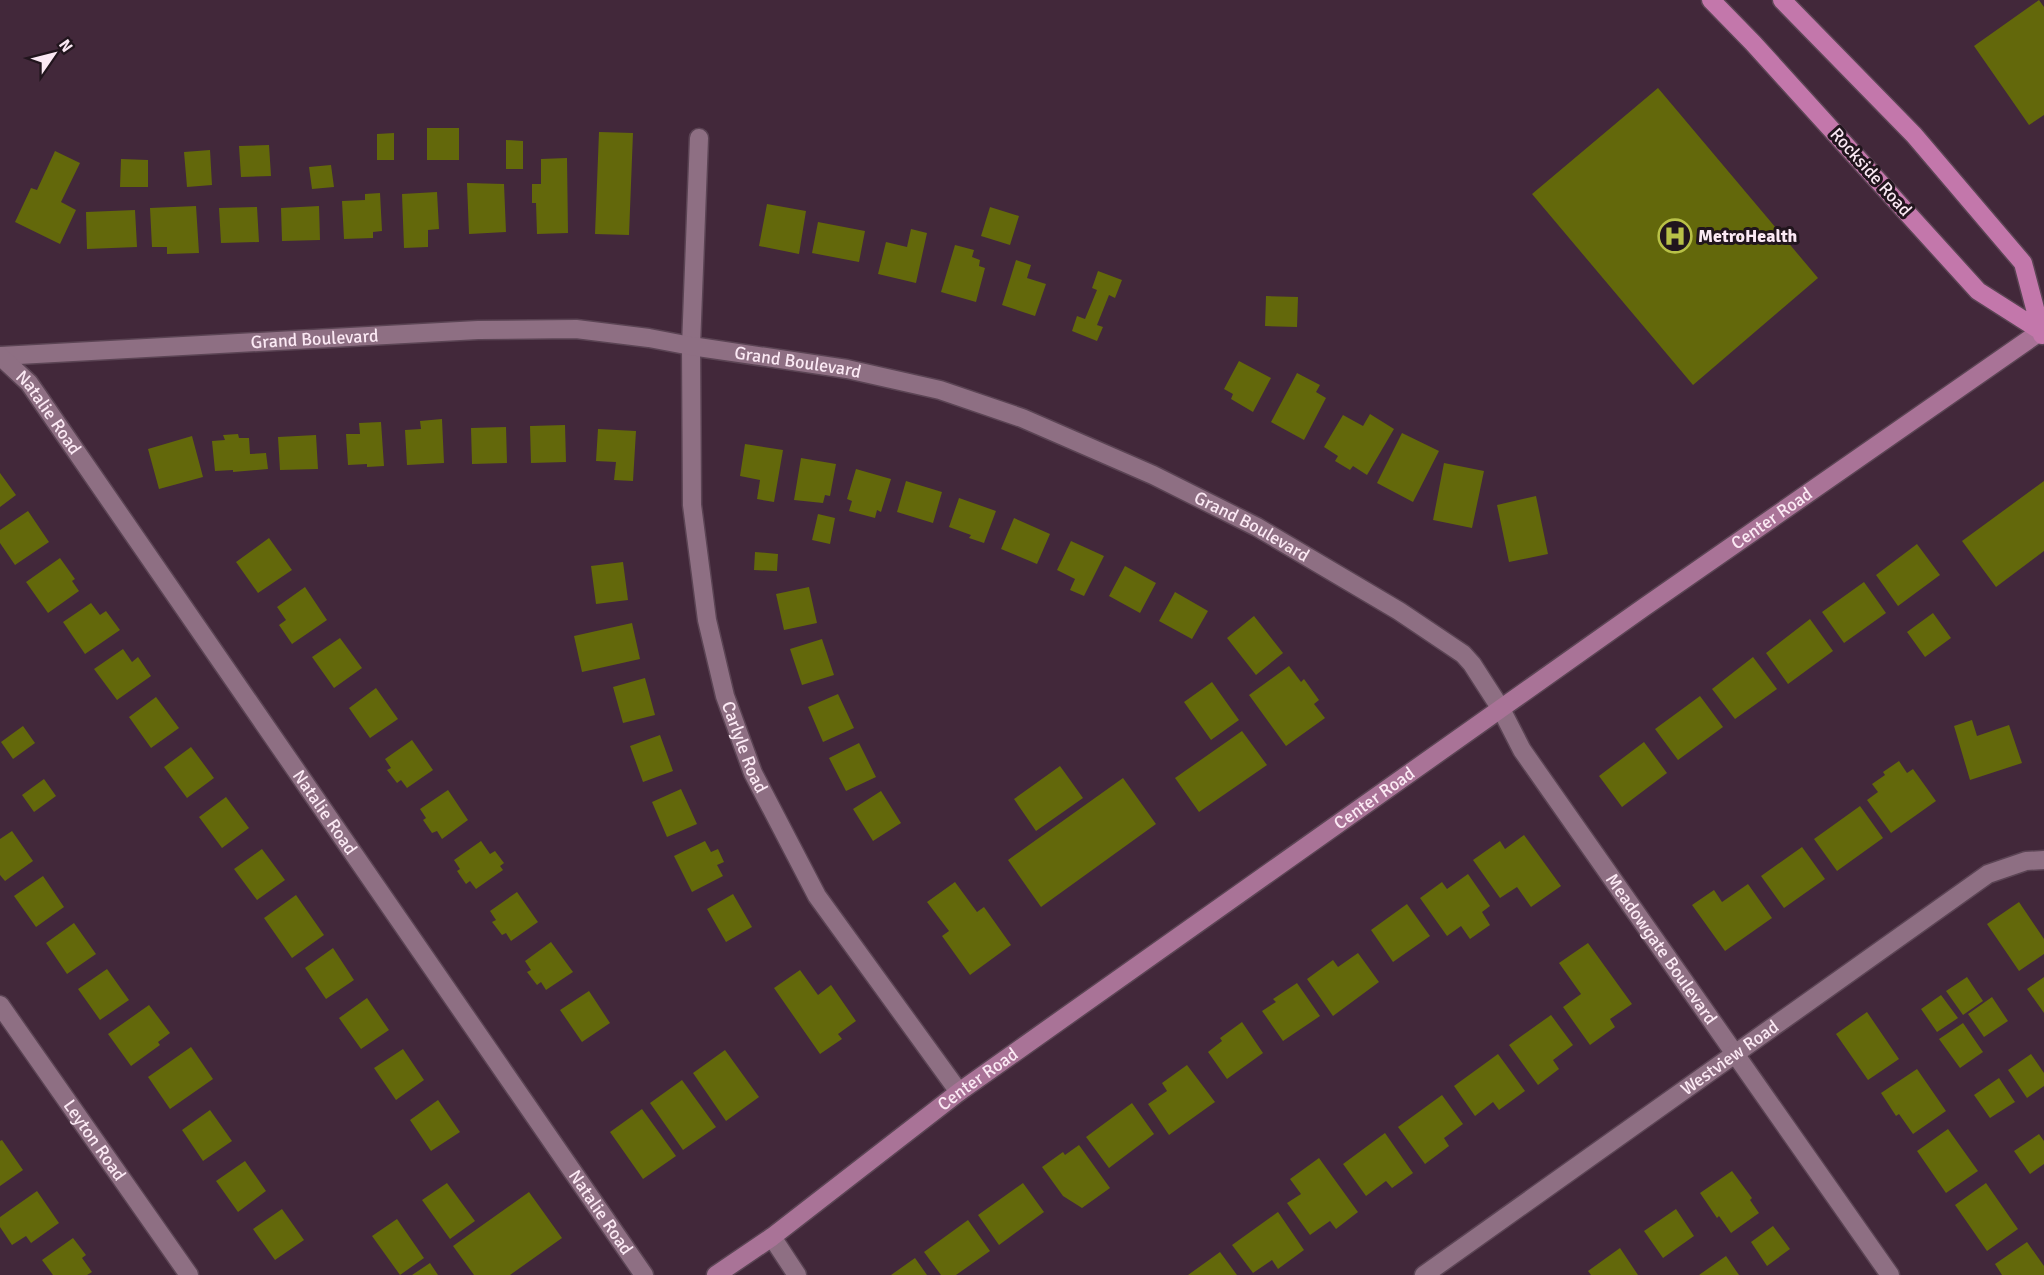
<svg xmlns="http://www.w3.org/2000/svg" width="2044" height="1275" viewBox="0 0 2044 1275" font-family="Signika,sans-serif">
  <rect width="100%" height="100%" fill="#42283a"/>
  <path fill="#63680b" d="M2039 0 2044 7V115L2029 125 1974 46Z
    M1658 88 1818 278 1693 385 1532 194Z
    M427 128H459V160H427Z
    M599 132 633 133 629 235 595 234Z
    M394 133V160H377V134Z
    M506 140 523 141V169H506Z
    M269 145 271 176 241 177 239 146Z
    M210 150 212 185 187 187 184 152Z
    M55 151 80 163 61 202 76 210 60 244 15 222 31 188 37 190Z
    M567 158 568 233 537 234 536 203H532V184H541V159Z
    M121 159 148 160V187H120Z
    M331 165 334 187 312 189 309 167Z
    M467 183 504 184 506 232 469 234Z
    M437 192 439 229 428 230V247L404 248 402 194Z
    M380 193 382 231 373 232V238L344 239 342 201 365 200V194Z
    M767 204 806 211 799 254 759 246Z
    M196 206 199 253 167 254V247H152L150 208Z
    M319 206 320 240 282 241 281 208Z
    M257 207 259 242 221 243 219 208Z
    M990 207 1019 216 1010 245 981 236Z
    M135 210 137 247 87 249 86 212Z
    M818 222 865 231 859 262 812 253Z
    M911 229 927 233 916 283 878 274 886 242 907 247Z
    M955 245 974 250 972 257 980 260 979 266 985 268 976 302 941 292Z
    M1016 260 1031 265 1027 278 1046 284 1035 316 1002 305Z
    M1098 271 1122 280 1115 298 1109 295 1097 325 1103 327 1097 341 1072 331 1077 316 1085 319 1097 290 1092 288Z
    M1266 296 1298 297 1297 327 1265 326Z
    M1239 361 1271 378 1253 412 1231 399 1233 394 1224 389Z
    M1297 373 1320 385 1316 392 1326 398 1304 440 1271 422Z
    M1370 414 1394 429 1367 475 1353 466 1350 470 1335 461 1338 456 1324 447 1343 415 1363 426Z
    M442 419 444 463 407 465 405 430 421 429 420 421Z
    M381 422 384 466 367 467V464L348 465 346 434H360L359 423Z
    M565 425 566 462 531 463 530 426Z
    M506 427 507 463 472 464 471 428Z
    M598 429 636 431 633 481 614 480 616 462 596 461Z
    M1402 433 1439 451 1413 502 1377 483Z
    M238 434 239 438H249L250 454 266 453 268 469 233 472V470L215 471 212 441 225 440 223 435Z
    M316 435 318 469 280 470 278 437Z
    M192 436 203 477 159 489 148 449Z
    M745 444 783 450 774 502 757 499 760 480 740 476Z
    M801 458 836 464 830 496 825 495 823 503 794 500Z
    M1444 463 1484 471 1472 528 1433 520Z
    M856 469 891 479 881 512 877 510 875 518 849 511 852 501 847 499Z
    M0 473 16 495 0 507Z
    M906 481 942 492 933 523 897 512Z
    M2044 481V551L1996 587 1962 541Z
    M1536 496 1548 554 1509 562 1497 505Z
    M959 498 996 511 984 543 969 538 971 535 949 527Z
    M28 511 49 542 15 565 0 543V530Z
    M818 514 835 518 830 544 812 540Z
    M1014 518 1050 534 1037 564 1001 549Z
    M269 538 292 570 258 593 236 562Z
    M1071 541 1104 556 1084 596 1070 590 1075 579 1057 570Z
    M1917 544 1940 575 1898 606 1876 575Z
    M755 552 778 554 777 571 754 570Z
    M60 558 75 579 72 581 79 591 48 613 26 582Z
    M623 562 628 600 596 604 591 566Z
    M1125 566 1156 583 1140 613 1109 596Z
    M1864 582 1886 613 1844 643 1822 612Z
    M305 587 327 620 292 644 279 625 286 620 277 607Z
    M809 587 817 623 784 630 776 594Z
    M1175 592 1208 611 1192 639 1159 621Z
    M91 603 100 615 106 611 120 630 85 654 63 622Z
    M1933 613 1951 638 1925 657 1907 632Z
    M1254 616 1283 653 1256 675 1227 638Z
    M1810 619 1833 651 1788 684 1766 653Z
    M632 623 640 659 582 672 574 636Z
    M340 638 362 668 334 688 312 657Z
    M822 639 834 675 802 685 790 649Z
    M123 649 132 662 138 657 151 676 117 700 94 669Z
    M1753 657 1777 689 1735 719 1712 689Z
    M1289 666 1301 682 1304 679 1319 700 1314 704 1325 718 1286 746 1249 695Z
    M645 678 655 715 623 723 613 687Z
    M1212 682 1239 720 1211 740 1184 702Z
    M376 688 398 719 370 738 349 708Z
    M838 694 854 728 823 742 808 707Z
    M1700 696 1723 727 1678 760 1655 729Z
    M156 697 179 728 151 748 129 717Z
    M1972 720 1977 736 2009 725 2022 763 1970 780 1954 726Z
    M23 726 35 743 13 759 1 742Z
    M1242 731 1267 765 1199 812 1175 778Z
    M660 735 673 771 643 782 630 746Z
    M412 740 433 770 407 788 401 780 397 783 387 770 391 768 385 759Z
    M1644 742 1667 773 1622 807 1599 776Z
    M859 743 876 777 846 791 829 758Z
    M191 747 214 778 187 798 164 767Z
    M1899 761 1907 773 1913 769 1936 801 1891 833 1867 800 1878 792 1872 784 1885 775 1883 772Z
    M1060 766 1083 798 1036 831 1014 799Z
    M1123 778 1156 824 1041 907 1008 860Z
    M44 779 56 796 34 812 22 795Z
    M681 789 697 824 667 837 652 802Z
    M448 790 468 820 442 839 437 831 432 833 423 820 426 818 420 809Z
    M881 791 901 823 873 841 853 809Z
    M226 797 249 828 222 848 199 817Z
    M1860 806 1883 838 1837 871 1814 839Z
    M12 831 33 861 5 881 0 875V839Z
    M1524 835 1561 886 1531 907 1517 887 1500 898 1473 860 1500 841 1505 849Z
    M481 841 490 854 495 851 504 863 500 866 503 870 476 889 470 881 466 884 457 871 460 869 454 860Z
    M705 841 711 852 718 849 724 862 717 865 723 876 692 892 674 856Z
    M1802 847 1825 879 1784 908 1761 876Z
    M262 849 285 880 257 900 234 869Z
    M1468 874 1490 906 1482 912 1490 925 1470 939 1461 926 1447 936 1420 898 1442 882 1447 889Z
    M43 876 64 907 36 927 14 896Z
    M955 882 977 912 984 907 1011 945 970 975 942 936 949 931 927 902Z
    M1748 884 1772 918 1725 951 1692 905 1714 890 1722 902Z
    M517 892 538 922 511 941 506 933 502 935 492 922 496 920 490 911Z
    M733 894 752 927 726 942 707 909Z
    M296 895 324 935 292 958 264 918Z
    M2019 902 2044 939V954L2019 971 1987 924Z
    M1407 904 1430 936 1393 962 1371 930Z
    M74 923 96 954 67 974 46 943Z
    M551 942 573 972 546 990 541 982 537 985 527 972 531 970 525 961Z
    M1588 943 1632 1004 1610 1019 1615 1027 1590 1045 1563 1007 1581 994 1559 963Z
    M333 948 354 980 326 999 305 968Z
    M1358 953 1379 982 1333 1016 1307 979 1333 960 1338 967Z
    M107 969 129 1000 100 1020 78 989Z
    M800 970 818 995 831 985 856 1021 838 1034 842 1039 820 1054 774 988Z
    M1967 977 1983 1001 1963 1015 1946 991Z
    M2044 977V1013L2027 989Z
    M1297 983 1320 1016 1283 1041 1262 1011 1276 1002 1273 999Z
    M589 991 610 1023 582 1042 560 1010Z
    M1941 995 1958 1018 1937 1032 1921 1009Z
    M1992 997 2008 1021 1984 1037 1968 1014Z
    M367 998 389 1030 361 1049 339 1018Z
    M149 1005 170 1033 158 1042 160 1045 131 1066 108 1034Z
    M1867 1012 1899 1059 1868 1080 1836 1034Z
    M1551 1015 1573 1045 1553 1060 1559 1069 1538 1085 1509 1045Z
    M1242 1022 1263 1053 1227 1079 1208 1052 1222 1041 1220 1038Z
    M1963 1023 1983 1052 1960 1068 1939 1039Z
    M191 1047 213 1079 170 1109 148 1077Z
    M403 1049 424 1080 396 1100 374 1068Z
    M725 1050 759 1097 726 1121 693 1073Z
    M1498 1054 1525 1091 1499 1110 1493 1102 1475 1116 1454 1086Z
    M2031 1054 2044 1073V1086L2027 1098 2008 1070Z
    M1187 1065 1215 1102 1169 1135 1148 1104 1167 1091 1162 1083Z
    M1917 1069 1946 1111 1913 1134 1899 1114 1896 1116 1881 1093Z
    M1999 1078 2015 1102 1990 1118 1974 1095Z
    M682 1080 716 1127 683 1150 650 1103Z
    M1442 1095 1463 1124 1444 1138 1449 1146 1425 1164 1398 1127Z
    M438 1100 460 1132 431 1151 410 1120Z
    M1132 1103 1154 1134 1109 1168 1086 1137Z
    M642 1109 676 1156 643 1179 610 1132Z
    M210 1110 232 1141 203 1161 182 1130Z
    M1948 1129 1978 1171 1946 1193 1917 1151Z
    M1385 1133 1413 1173 1392 1188 1386 1181 1366 1196 1343 1164Z
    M2039 1134 2044 1141V1164L2030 1174 2014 1151Z
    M2 1140 23 1170 0 1186V1141Z
    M1079 1145 1110 1188 1082 1208 1063 1196 1042 1167 1063 1152 1065 1155Z
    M1319 1158 1358 1212 1336 1229 1330 1221 1310 1235 1287 1203 1301 1194 1290 1179Z
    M245 1161 266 1191 238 1212 216 1181Z
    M1732 1171 1752 1198 1750 1200 1759 1213 1731 1233 1719 1216 1717 1218 1700 1193Z
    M447 1183 475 1221 450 1239 422 1200Z
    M1023 1183 1044 1212 999 1245 978 1215Z
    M1986 1183 2018 1229 1987 1251 1955 1205Z
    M37 1191 59 1223 31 1243 26 1236 12 1245 0 1227V1217Z
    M529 1192 562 1238 510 1275H474L453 1246Z
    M282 1209 304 1240 275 1260 253 1229Z
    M1676 1209 1694 1236 1663 1258 1644 1231Z
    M1278 1212 1304 1250 1278 1269 1272 1260 1253 1273 1232 1245Z
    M397 1219 424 1258 400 1275 372 1236Z
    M968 1220 990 1251 956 1275H941L924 1252Z
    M1773 1226 1790 1249 1767 1266 1751 1242Z
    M73 1238 86 1255 82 1258 92 1272 87 1275H53L42 1260Z
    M2027 1242 2044 1266V1275H2002L1995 1264Z
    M1620 1248 1638 1275H1591L1588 1271Z
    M1220 1252 1237 1275H1188Z
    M1726 1256 1739 1275H1699Z
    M915 1258 927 1275H891Z
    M430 1263 438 1275H412Z"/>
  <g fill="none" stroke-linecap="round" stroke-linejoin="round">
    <g stroke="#5b4454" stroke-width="21">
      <g id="street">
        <path id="s1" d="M699 138 691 346 692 505 707 620 725 696 753 773 817 896 959 1092"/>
        <path id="s2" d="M0 356 478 330 576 329 649 338 691 346 847 369 940 390 1022 418 1153 475 1257 527 1399 611 1463 654 1472 664 1501 709 1522 750 1890 1275"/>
        <path id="s3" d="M0 356 29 383 644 1275"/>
        <path id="s4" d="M0 1005 189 1275"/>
        <path d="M772 1237 797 1275"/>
        <path id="s5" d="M1424 1275 1988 874 2026 861 2044 860"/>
      </g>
    </g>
    <g stroke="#5b4454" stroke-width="21">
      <g id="secondary">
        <path id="s6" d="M716 1275 772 1237 959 1092 1643 608 2044 329"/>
      </g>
    </g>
    <g stroke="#5b4454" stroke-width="21">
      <path id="primary" d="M1711 0 1753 43 1978 291 2044 333
        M1782 0 1914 135 2023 263 2042 335"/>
    </g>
    <use href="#street" stroke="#8e6f83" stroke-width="18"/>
    <use href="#secondary" stroke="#a97397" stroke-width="18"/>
    <use href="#primary" stroke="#c377ab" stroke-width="18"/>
  </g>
  <defs>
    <g id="hospital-ring" transform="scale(1.725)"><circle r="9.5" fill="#21151d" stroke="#b8c147" stroke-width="1.5"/><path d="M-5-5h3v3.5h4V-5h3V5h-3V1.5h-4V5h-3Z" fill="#b8c147"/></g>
  </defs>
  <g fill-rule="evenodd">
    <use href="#hospital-ring" x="1675" y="236"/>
  </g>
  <g text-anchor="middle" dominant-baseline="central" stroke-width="6" stroke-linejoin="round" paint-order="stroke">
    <g font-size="18" fill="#fbe9f4" stroke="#21151d">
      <text transform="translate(1871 172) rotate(48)">Rockside Road</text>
      <text stroke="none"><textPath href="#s2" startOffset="315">Grand Boulevard</textPath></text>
      <text stroke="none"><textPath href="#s2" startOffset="801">Grand Boulevard</textPath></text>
      <text stroke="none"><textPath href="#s3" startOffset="75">Natalie Road</textPath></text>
      <text stroke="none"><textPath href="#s6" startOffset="1299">Center Road</textPath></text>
      <text stroke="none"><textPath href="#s2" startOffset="1287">Grand Boulevard</textPath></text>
      <text stroke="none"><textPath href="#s1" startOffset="616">Carlyle Road</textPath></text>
      <text stroke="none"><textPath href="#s6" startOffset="813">Center Road</textPath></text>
      <text stroke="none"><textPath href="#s3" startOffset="561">Natalie Road</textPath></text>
      <text stroke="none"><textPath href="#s2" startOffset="1890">Meadowgate Boulevard</textPath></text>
      <text stroke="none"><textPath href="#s5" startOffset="375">Westview Road</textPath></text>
      <text stroke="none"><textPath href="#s6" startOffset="327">Center Road</textPath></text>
      <text stroke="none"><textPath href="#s4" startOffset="165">Leyton Road</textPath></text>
      <text stroke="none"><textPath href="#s3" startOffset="1047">Natalie Road</textPath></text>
    </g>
    <g font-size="18" font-weight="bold" fill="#fbe9f4" stroke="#21151d" text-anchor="start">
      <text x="1698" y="236">MetroHealth</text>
    </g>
  </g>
  <g transform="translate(54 54) rotate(55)" stroke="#21151d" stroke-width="4.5" paint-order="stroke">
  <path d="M0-4.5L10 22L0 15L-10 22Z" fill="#fbe9f4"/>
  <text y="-9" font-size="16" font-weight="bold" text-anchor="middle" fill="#fbe9f4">N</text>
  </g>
</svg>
